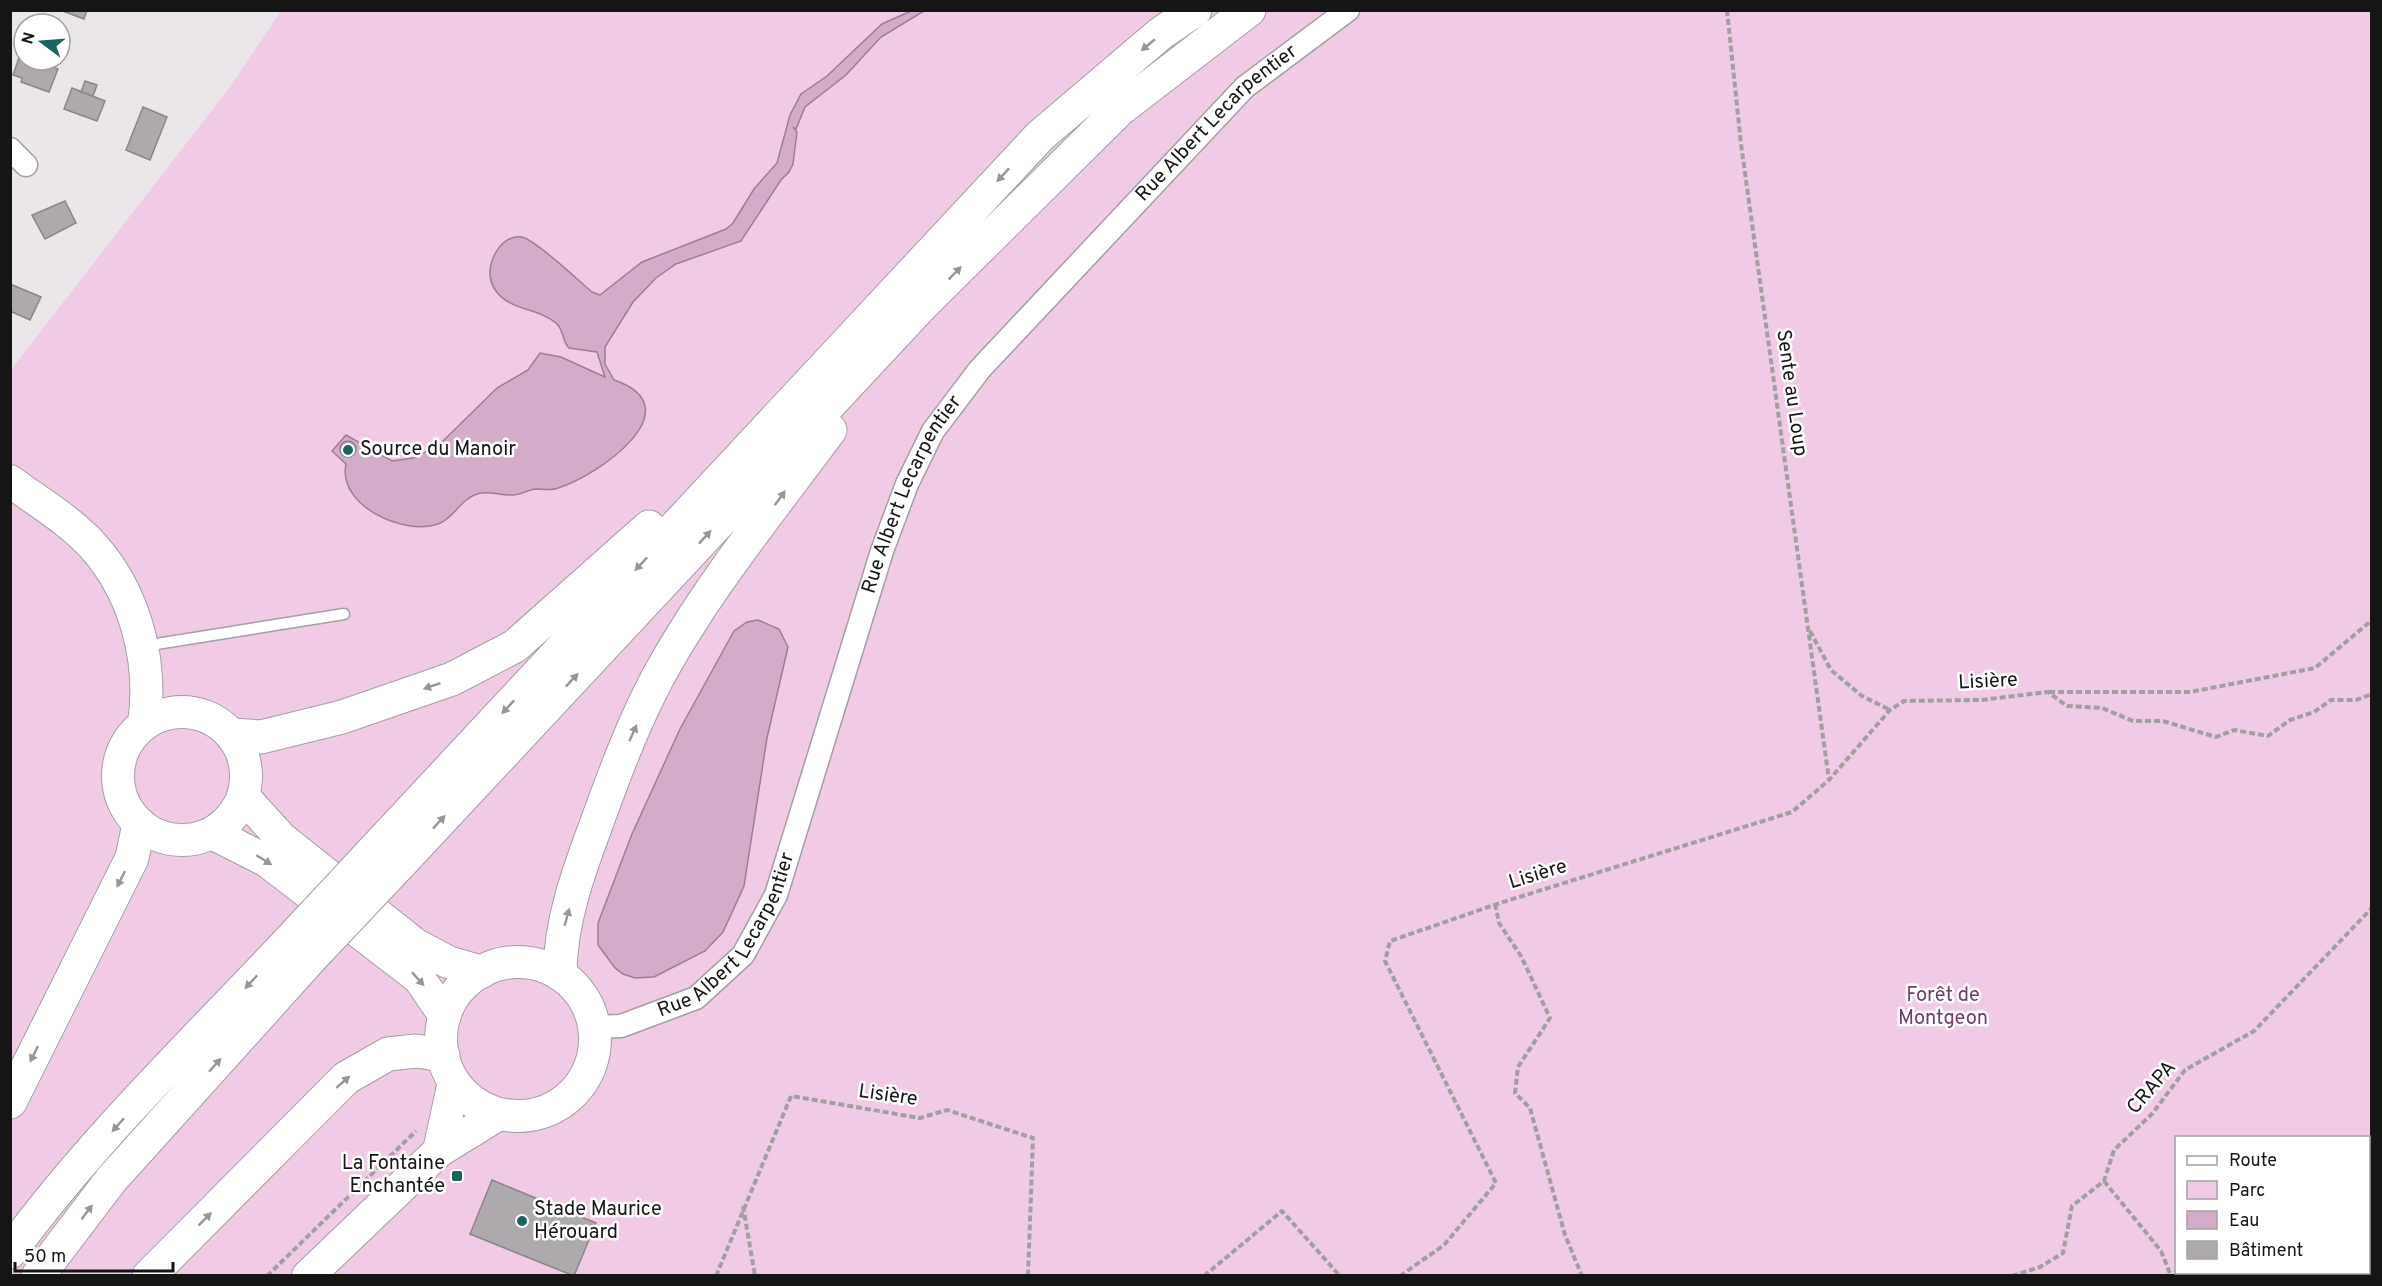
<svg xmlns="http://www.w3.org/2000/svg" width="2382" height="1286" viewBox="0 0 2382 1286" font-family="Overpass,sans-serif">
  <rect width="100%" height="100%" fill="#eae6e9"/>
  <path fill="#f1cae6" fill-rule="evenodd" d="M281 11H2371V1275H11L10 371 230 87ZM2176 1138H2368V1272H2176Z"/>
  <path fill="#d5abca" stroke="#9c7e94" stroke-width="1.5" d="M911 11H924L881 37 846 75 805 107 796 129 793 127 797 132 793 164 789 172 781 180 741 241 676 264 656 278 633 302 605 347V364L614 380C696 408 596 477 558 488 551 491 543 489 535 489 528 490 520 495 513 495 500 496 489 490 477 494 461 499 453 519 438 524 403 536 337 505 346 464L332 451 346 435 392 461 413 458 438 446 497 388 528 370 540 353 561 357 605 377 597 352 569 348C562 341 564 331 557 324 540 308 510 311 496 291 488 280 488 269 494 256 499 245 509 235 522 237 536 240 579 281 592 292L600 295 642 262 726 229 733 223 754 189 777 163 790 115 801 94 827 76 882 24Z
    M758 620 779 629 788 647 767 738 744 886 723 932 705 951 654 977 635 978 623 974 615 968 598 945V923L632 834 680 729 734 631 747 622Z"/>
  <path fill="#ada9ac" stroke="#898588" stroke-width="1.5" d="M60 10H87L84 19Z
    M20 55 24 56V60H34L58 69 49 92 21 82 22 78 13 75Z
    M85 81 97 85 93 96 81 92Z
    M72 88 105 101 97 121 64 109Z
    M143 107 167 117 150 160 126 150Z
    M65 201 76 223 45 239 32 215Z
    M10 284 41 297 30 320 10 311Z
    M340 449a8 8 0 1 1 16 0a8 8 0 1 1-16 0Z
    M492 1180 596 1223 574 1276 470 1234Z"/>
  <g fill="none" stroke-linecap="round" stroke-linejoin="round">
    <g stroke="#a39fa2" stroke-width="13">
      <path id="lane" d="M144 646 344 614"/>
    </g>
    <g stroke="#a39fa2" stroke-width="25">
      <g id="street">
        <path d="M10 149 26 165"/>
        <path id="s1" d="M595 1027 621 1026 696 998 743 955 776 895 882 551 907 484 933 431 980 369 1245 87 1348 10"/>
      </g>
    </g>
    <g stroke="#a39fa2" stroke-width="34">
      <path id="secondary" d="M10 481C38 502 71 521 94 547 136 595 153 662 144 724
        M118 776a64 64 0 1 1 128 0a64 64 0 1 1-128 0Z
        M243 796 281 838 416 945 448 962 482 972
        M212 833 267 861 419 978 445 1016
        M441 1039a77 77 0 1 1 154 0a77 77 0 1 1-154 0Z
        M439 1151 454 1082
        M308 1276 439 1151 499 1114"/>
    </g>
    <g stroke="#a39fa2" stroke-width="35">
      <path id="highway" d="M232 735 261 737 342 717 452 679 515 646 649 527
        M375 849 1040 136 1160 34 1195 10
        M399 865 922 305 1119 110 1249 10
        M560 974C560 923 578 873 596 825 614 775 633 724 658 677 706 589 770 511 830 430
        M10 1102 132 858 139 824
        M10 1252C92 1140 196 1040 291 939
        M38 1276 111 1180 311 958
        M149 1276 346 1078 388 1054 416 1051 443 1055"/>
    </g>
    <path stroke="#a29fa1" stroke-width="4" stroke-dasharray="6 3" stroke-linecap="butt" d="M1727 10 1741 144 1829 780
      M1810 631 1831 670 1862 696 1890 710
      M2049 692H2190L2315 668 2372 620
      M1495 904 1499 923 1521 956 1550 1018 1518 1067 1515 1093 1530 1108 1565 1235 1582 1276
      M2104 1181 2161 1251 2171 1276
      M2368 1194 2372 1190
      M743 1206 755 1276
      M267 1276 416 1131
      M716 1276 791 1096 920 1118 947 1110 1033 1138 1028 1276
      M1204 1276 1282 1211 1340 1276
      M1400 1276 1444 1245 1496 1183 1385 961 1390 941 1500 903 1792 812 1829 780 1890 710 1904 701 1981 700 2048 692 2067 706 2102 708 2133 721H2163L2216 737 2234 730 2268 736 2290 720 2314 712 2331 700H2356L2372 694
      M2012 1276 2040 1267 2063 1253 2072 1206 2104 1181 2114 1150 2152 1114 2185 1070 2254 1031 2372 908
      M2308 1276 2318 1272
      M2332 1276 2335 1272"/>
    <use href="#lane" stroke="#fff" stroke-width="10"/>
    <use href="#street" stroke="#fff" stroke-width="22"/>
    <use href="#secondary" stroke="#fff" stroke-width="32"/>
    <use href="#highway" stroke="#fff" stroke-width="33"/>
    <g stroke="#a39fa2" stroke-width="35" stroke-linecap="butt">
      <path id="highway-bridge" d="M291 939 375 849
        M311 958 399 865"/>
    </g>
    <use href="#highway-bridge" stroke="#fff" stroke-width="33"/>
  </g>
  <defs><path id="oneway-solid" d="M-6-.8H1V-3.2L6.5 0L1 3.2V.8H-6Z" transform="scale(1.5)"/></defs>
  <g fill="#969696">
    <use href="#oneway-solid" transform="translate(1148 45) rotate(140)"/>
    <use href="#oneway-solid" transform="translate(1003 175) rotate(133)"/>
    <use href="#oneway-solid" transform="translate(955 273) rotate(-45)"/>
    <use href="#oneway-solid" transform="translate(780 498) rotate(-54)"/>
    <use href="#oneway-solid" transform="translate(705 537) rotate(-47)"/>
    <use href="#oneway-solid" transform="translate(641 564) rotate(133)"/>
    <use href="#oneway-solid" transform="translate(572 680) rotate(-47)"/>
    <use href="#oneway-solid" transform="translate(432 686) rotate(161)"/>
    <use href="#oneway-solid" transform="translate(508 707) rotate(133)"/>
    <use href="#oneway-solid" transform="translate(633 733) rotate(-66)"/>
    <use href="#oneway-solid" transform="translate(439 822) rotate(-47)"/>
    <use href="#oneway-solid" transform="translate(264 860) rotate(32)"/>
    <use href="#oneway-solid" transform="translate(121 879) rotate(117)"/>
    <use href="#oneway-solid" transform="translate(567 917) rotate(-75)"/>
    <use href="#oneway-solid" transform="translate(418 979) rotate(48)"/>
    <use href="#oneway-solid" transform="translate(251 982) rotate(133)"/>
    <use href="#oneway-solid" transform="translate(34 1054) rotate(117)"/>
    <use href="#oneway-solid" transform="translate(215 1065) rotate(-48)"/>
    <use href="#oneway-solid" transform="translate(343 1082) rotate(-41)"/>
    <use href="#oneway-solid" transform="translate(118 1125) rotate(132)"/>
    <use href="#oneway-solid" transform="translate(87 1212) rotate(-53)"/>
    <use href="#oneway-solid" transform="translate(205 1219) rotate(-45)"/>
  </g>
  <g fill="#1a655f" stroke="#fff" stroke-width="2">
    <circle cx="348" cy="450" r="6"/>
    <rect x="451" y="1170" width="12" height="12" rx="3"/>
    <circle cx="522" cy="1221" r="6"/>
  </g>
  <g text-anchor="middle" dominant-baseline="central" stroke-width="5" stroke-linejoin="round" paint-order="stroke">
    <g font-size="20" fill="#161516" stroke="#fff">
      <text stroke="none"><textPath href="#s1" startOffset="1148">Rue Albert Lecarpentier</textPath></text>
      <text transform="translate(1791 393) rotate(82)">Sente au Loup</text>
      <text stroke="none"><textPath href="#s1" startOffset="662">Rue Albert Lecarpentier</textPath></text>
      <text transform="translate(1988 682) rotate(-3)">Lisière</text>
      <text transform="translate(1538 875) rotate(-17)">Lisière</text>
      <text stroke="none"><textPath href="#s1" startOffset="174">Rue Albert Lecarpentier</textPath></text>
      <text transform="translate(2152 1088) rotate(-49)">CRAPA</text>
      <text transform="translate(888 1096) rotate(8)">Lisière</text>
    </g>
    <g font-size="20" fill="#161516" stroke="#fff" text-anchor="start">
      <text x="360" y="450">Source du Manoir</text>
      <text x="445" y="1164" text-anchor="end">La Fontaine<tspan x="445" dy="23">Enchantée</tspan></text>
      <text x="534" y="1210">Stade Maurice<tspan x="534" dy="23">Hérouard</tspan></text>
    </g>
    <g font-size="20" fill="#723d65" stroke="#fff">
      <text x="1943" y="996">Forêt de<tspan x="1943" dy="23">Montgeon</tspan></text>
    </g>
  </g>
  <rect width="2382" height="1286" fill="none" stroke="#161516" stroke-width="24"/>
  <rect x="2175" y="1136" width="195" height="138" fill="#ffffff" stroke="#a2a1a2" stroke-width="1.5"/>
  <rect x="2187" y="1156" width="30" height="9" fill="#ffffff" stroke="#a2a1a2" stroke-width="1.5"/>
  <text x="2229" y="1166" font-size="18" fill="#161516">Route</text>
  <rect x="2187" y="1181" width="30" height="18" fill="#f1cae6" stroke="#a2a1a2" stroke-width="1.5"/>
  <text x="2229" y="1196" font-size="18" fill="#161516">Parc</text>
  <rect x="2187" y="1211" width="30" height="18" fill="#d5abca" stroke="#a2a1a2" stroke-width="1.5"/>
  <text x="2229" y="1226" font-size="18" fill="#161516">Eau</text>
  <rect x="2187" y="1241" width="30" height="18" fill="#ada9ac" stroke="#a2a1a2" stroke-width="1.5"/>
  <text x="2229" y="1256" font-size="18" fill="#161516">Bâtiment</text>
  <g transform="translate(42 42) rotate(286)"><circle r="28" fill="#ffffff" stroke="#a2a1a2" stroke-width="1.5"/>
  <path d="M0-4.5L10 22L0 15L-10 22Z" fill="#1a655f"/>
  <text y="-9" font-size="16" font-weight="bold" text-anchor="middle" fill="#161516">N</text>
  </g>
  <path d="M15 1262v9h158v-9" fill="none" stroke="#161516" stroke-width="3"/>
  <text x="24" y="1262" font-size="18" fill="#161516" stroke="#ffffff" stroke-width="4.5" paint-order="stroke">50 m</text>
</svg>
